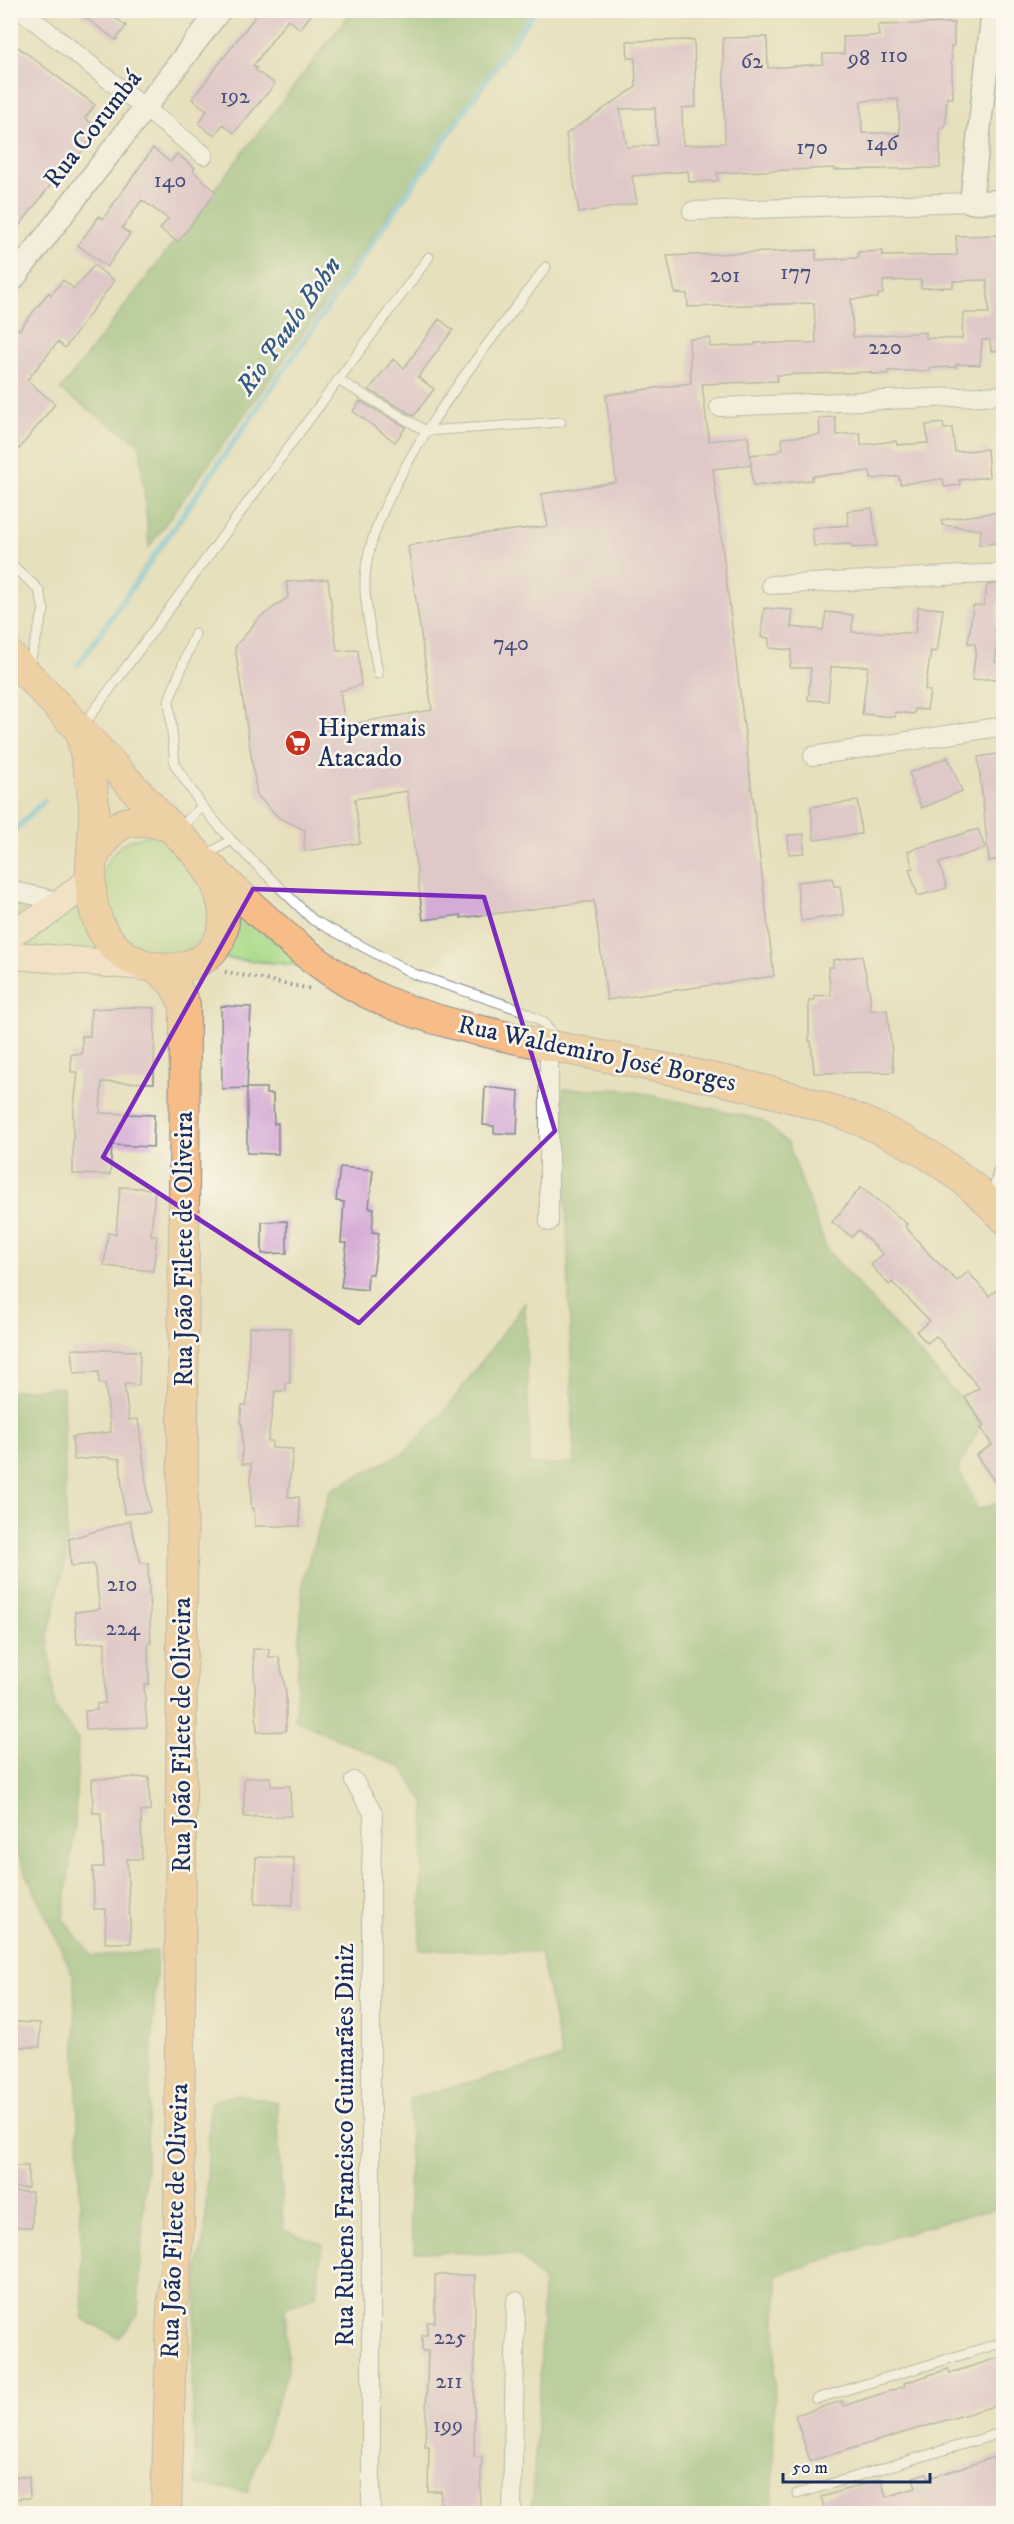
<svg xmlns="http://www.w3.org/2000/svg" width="1014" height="2524" viewBox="0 0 1014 2524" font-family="'IM FELL DW Pica',serif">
  <rect width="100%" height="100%" fill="#fbf7ec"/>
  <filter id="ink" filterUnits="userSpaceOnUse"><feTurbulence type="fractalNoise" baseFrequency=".0167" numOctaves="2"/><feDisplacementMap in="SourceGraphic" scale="12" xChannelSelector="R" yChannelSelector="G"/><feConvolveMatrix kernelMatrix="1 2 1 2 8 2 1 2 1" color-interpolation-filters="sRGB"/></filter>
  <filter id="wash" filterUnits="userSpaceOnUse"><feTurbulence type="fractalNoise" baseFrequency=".008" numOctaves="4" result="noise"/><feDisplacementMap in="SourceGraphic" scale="24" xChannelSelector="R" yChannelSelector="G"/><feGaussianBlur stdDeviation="1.35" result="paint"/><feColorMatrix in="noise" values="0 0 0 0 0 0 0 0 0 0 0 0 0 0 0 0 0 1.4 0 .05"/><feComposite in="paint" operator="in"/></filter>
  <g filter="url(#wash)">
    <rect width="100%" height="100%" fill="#e7e0bd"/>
    <path fill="#a9d987" stroke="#628472" stroke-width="1.5" d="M153 835 174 841 205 888 210 910 205 929 195 944 182 953 164 958 126 945 112 921 100 876C116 847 119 840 153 835Z
      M11 901 37 902 11 919Z
      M77 906 112 957 11 948Z
      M235 909 308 966 222 958Z"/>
    <path fill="#86b974" stroke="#507469" stroke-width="1.5" d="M352 11H535L149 547 140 444 60 390Z
      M563 1089H622L762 1120 788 1144 827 1250 982 1423 958 1468 978 1510 1003 1501V2207L941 2222 777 2275 772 2513H531L540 2383 543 2281 519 2255 415 2251 409 2217 410 2098 562 2058 540 1952 419 1949 425 1804 403 1768 295 1720 303 1580 330 1490 404 1453 444 1412 525 1303 530 1465 574 1463Z
      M63 1387 67 1552 48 1636 55 1707 78 1741 75 1823 63 1919 92 1956 157 1951 138 2314 119 2338 83 2319 74 1977 11 1840V1391Z
      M236 2094 277 2102 283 2230 322 2244 316 2296 285 2308 288 2370 247 2492 195 2484 192 2379 199 2258 205 2233 210 2102Z"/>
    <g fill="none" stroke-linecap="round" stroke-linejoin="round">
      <path stroke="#68c4e6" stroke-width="6" d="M78 665 535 10
        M10 835 44 801"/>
    </g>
    <g id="blocks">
      <path fill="#d5acd6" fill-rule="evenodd" d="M75 10H105L126 26 116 40Z
        M260 10H315L300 29 288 19 253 66 257 68 255 70 275 84 234 133 223 124 214 136 199 124 207 110 192 99Z
        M954 23V46H951L953 98H947L945 128H940V168L834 170V168L717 173 718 181 689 182 688 171 632 176 637 203 579 213 566 134 636 87 635 58H628L627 41 694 40 696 107 682 108 683 145 725 143 723 38 767 37 768 68 823 64V54H844L843 37 879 36 878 25ZM898 99 900 133H862L861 101ZM655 108 657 145 627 147 620 109Z
        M10 41 95 105 85 118 99 129 75 160 72 157 10 238Z
        M153 148 170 162 177 154 195 168 193 171 216 192 178 242 160 229 168 219 142 200 122 228 130 234 107 267 78 245 99 216 103 219Z
        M1004 235V351H991L990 340H982L980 365 956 364V367L929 368V371H888V374H871V372L777 375V381L702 384 709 441 748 436 751 465 713 469 774 976 607 1000 594 901 461 918V915L423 920 407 791 355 799 360 843 304 851 305 830 279 818 257 795 235 647 258 619 288 597 286 582 328 579 337 651 358 650 361 685 340 691 345 725 432 710 408 546 454 537 548 526 541 494 616 482 606 395 691 383 689 339 710 338V347L755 345V343H816L814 303 688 307 687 294 675 293 667 256 816 250V260L858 258V252L883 251V256L957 255 956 236ZM921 280V288L953 287V281L987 280 989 313H963L962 339 926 338V332L853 337 851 299 878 298V294H883V281Z
        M94 265 114 281 65 348 58 342 27 380 55 404 19 449 10 442V323L19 330 49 292 51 295 63 280 74 289Z
        M439 319 453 330 418 377 434 389 414 416 369 390 393 359 404 368Z
        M360 401 406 427 395 442 353 411Z
        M835 417 837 435 860 433 861 445 896 441 897 445 928 443 926 425 943 423 944 429 952 428 955 452 987 449 989 477 959 480 960 485 944 487 943 479 900 484 899 476 871 479 870 471 812 476V480L753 486 750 455 779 452V449H783L782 438 820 435 819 418Z
        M872 508 877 546 852 548 851 544 814 546 812 528 849 525 847 511Z
        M1004 511V542L979 545 981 530 942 525V520Z
        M1001 584 995 631H999L995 662H1004V678L972 680 976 650 975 644 968 643 973 606 984 605 987 585Z
        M918 607 943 609 937 652 931 651 925 690 930 691 927 710 915 709 914 714 895 712V717L862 714 868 666 831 667 828 701 808 700 811 668H790L792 650 769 648V638L761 637 764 608 793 610 791 627 823 630 826 612 853 615 852 632 915 633Z
        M1004 753V858L989 861 978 757Z
        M948 757 962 791 922 808 911 784 913 783 909 773Z
        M858 801 861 834 814 840 811 807Z
        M978 829 985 848 939 863 947 888 918 896 909 869 913 868 908 851Z
        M804 834V853L789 854 788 835Z
        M832 878 834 886H840L844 915 801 921 797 882Z
        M862 956 870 994V1010H887L894 1072 814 1073 811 1041H809V1000H815L814 996 831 995 828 967H833V960Z
        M221 1006 251 1007 247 1088H266V1094H273L274 1124 278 1123V1154L247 1153V1088L222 1089Z
        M130 1007 155 1008 154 1083 102 1082 100 1113 154 1115 153 1147 112 1145 110 1175 73 1174V1115L78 1072H71V1054H82V1036H90L91 1009Z
        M485 1087 519 1091 517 1134 494 1133V1126L483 1125Z
        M340 1167 373 1170 369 1208H374L372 1232 379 1233 373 1274H368L367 1290 341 1287 347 1243H341L344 1202 336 1201Z
        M120 1187 155 1189 151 1235H157L153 1271 104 1266 108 1233 116 1234Z
        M861 1187 907 1224 905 1226 930 1255 957 1281 968 1272 989 1296 997 1290 1004 1298V1495L976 1455 992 1445 981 1428 984 1426 965 1397 979 1388 936 1336 927 1343 916 1331 930 1321 892 1282 889 1285 871 1265 883 1254 858 1230 852 1237 832 1222Z
        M287 1221V1253L262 1254V1222Z
        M249 1327 290 1328V1383H286V1391H275L268 1441H272V1448L293 1449 288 1497H299L300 1526H255L254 1508H251V1464H242V1424L240 1423 242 1405H246L248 1397Z
        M72 1349 140 1351 139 1385 124 1384 129 1420 138 1419 150 1512 124 1514 120 1459 104 1457 74 1460 72 1437 111 1432 105 1384 99 1383V1372L74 1373Z
        M130 1521 141 1563H148L151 1643H148L149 1684 144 1685 147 1727 86 1729 85 1711 97 1710V1704L105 1703V1642L77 1644 75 1612 100 1609 94 1564 71 1566 69 1539Z
        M253 1649H269V1657H279L286 1692V1731L257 1732Z
        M149 1777 150 1811 141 1812 142 1859H127L131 1943H105L106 1909H94L93 1867H104L101 1813H93L92 1779Z
        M270 1777 271 1786H290L291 1816 244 1817V1778Z
        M256 1857 294 1858 293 1905 255 1904Z
        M15 2022 40 2023V2047H14Z
        M13 2166H28V2188H13Z
        M14 2192H32V2227H14Z
        M435 2275H475L474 2457H482L479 2514H440L441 2491H428L429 2446H425L428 2351H422V2335H427V2322H435Z
        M1004 2356V2403L810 2461 795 2415 842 2401 843 2406 905 2386 904 2383 948 2369 950 2373Z
        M1004 2454V2503L970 2514H826L821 2497 881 2479 886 2497 916 2488 913 2477 927 2473 929 2478Z
        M10 2477H29L30 2498 10 2499Z"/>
    </g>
  </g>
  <g filter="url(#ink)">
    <use href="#blocks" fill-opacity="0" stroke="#81888e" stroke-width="1.5"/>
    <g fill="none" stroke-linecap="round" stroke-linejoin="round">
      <g stroke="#81888e" stroke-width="11">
        <path id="service" d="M338 380 426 431 561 422
          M10 563 39 590 44 610 28 668
          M195 634 169 700 175 765 202 806 231 840 313 920 414 974 521 1010 543 1022 557 1040
          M378 674C374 646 366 616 365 588 361 495 491 342 546 267
          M82 727 429 257
          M178 830 202 806
          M205 856 231 840
          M816 2399 1004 2342
          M797 2494 1004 2432"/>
      </g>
      <g stroke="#81888e" stroke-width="20">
        <path id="minor" d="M21 10 204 155
          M692 211 971 202
          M719 407 1004 395
          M771 585 1004 573
          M813 756 1004 726
          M10 890 62 902
          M549 1045V1222
          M354 1781 373 1813 371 1874V2514
          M512 2514 516 2301"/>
      </g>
      <g stroke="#81888e" stroke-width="25">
        <path id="tertiary" d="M993 10 971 202 1004 201
          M10 283 220 10
          M996 1209 1004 1175"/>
      </g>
      <g stroke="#81888e" stroke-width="29">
        <path id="secondary" d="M10 933 42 917 89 881
          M10 955 150 967"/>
      </g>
      <g stroke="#81888e" stroke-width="32">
        <path id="primary" d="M10 656C60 708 108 760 156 812 178 836 203 854 216 884 256 976 134 997 100 926 82 887 96 846 94 805 92 780 85 754 80 729
          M92 860C111 823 128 813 169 826
          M206 863C259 913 313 969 380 999 430 1021 484 1032 537 1043 589 1053 641 1064 692 1074 808 1098 921 1126 1004 1218
          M156 967 174 984 185 1005 179 2226 172 2310 166 2514"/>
      </g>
      <path stroke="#81888e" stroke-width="4" stroke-dasharray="1.5 4.5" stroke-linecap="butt" d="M225 972 311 989"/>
      <use href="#service" stroke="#fff" stroke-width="9"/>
      <use href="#minor" stroke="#fff" stroke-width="18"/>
      <use href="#tertiary" stroke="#fff" stroke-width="22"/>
      <use href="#secondary" stroke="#fce5cf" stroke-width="27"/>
      <use href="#primary" stroke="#f7bd88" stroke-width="30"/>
    </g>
  </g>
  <path d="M0 0H1014V2524H0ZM253 889 484 897 555 1131 359 1323 103 1157Z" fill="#e7e0bd" fill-opacity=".55" fill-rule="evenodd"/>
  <path fill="none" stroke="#7b2cbf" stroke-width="4.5" stroke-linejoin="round" d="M253 889 484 897 555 1131 359 1323 103 1157Z"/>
  <defs>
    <g id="supermarket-disc" transform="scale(1.35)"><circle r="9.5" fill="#c8321e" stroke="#fbf7ec"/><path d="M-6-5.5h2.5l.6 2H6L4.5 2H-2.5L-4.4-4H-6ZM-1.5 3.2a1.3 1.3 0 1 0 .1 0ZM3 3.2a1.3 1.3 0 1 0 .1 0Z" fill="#fff"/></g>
  </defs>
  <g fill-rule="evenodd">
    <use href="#supermarket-disc" x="298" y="743"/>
  </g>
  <g text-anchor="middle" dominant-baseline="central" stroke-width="5" stroke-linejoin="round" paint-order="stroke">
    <g font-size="22" fill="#4a4e7c">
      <text x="894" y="55">110</text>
      <text x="859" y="58">98</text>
      <text x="752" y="61">62</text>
      <text x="235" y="96">192</text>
      <text x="882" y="143">146</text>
      <text x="812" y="147">170</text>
      <text x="170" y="180">140</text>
      <text x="796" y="272">177</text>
      <text x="725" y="275">201</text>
      <text x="885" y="347">220</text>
      <text x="511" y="643">740</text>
      <text x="122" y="1584">210</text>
      <text x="123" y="1628">224</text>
      <text x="450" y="2337">225</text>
      <text x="449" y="2381">211</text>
      <text x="448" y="2425">199</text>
    </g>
    <g font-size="26" fill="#1b2f5e" stroke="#fbf7ec">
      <text transform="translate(93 129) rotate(-52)">Rua Corumbá</text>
      <text transform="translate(597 1054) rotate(12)">Rua Waldemiro José Borges</text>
      <text transform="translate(184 1249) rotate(-90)">Rua João Filete de Oliveira</text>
      <text transform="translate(182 1735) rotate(-90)">Rua João Filete de Oliveira</text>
      <text transform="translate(345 2145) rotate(-90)">Rua Rubens Francisco Guimarães Diniz</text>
      <text transform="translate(175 2221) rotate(-88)">Rua João Filete de Oliveira</text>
    </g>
    <g font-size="26" fill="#1b2f5e" stroke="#fbf7ec" text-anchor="start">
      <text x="318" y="728">Hipermais<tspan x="318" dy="30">Atacado</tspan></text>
    </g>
    <g font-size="27" font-style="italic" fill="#325c87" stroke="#fbf7ec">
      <text transform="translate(289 326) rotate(-55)">Rio Paulo Bohn</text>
    </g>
  </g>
  <rect width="1014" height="2524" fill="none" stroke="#fbf7ec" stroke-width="36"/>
  <path d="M783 2473v9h147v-9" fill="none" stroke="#1b2f5e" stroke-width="3"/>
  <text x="792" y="2473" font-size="18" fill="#1b2f5e" stroke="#fbf7ec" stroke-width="4.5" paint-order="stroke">50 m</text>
</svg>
